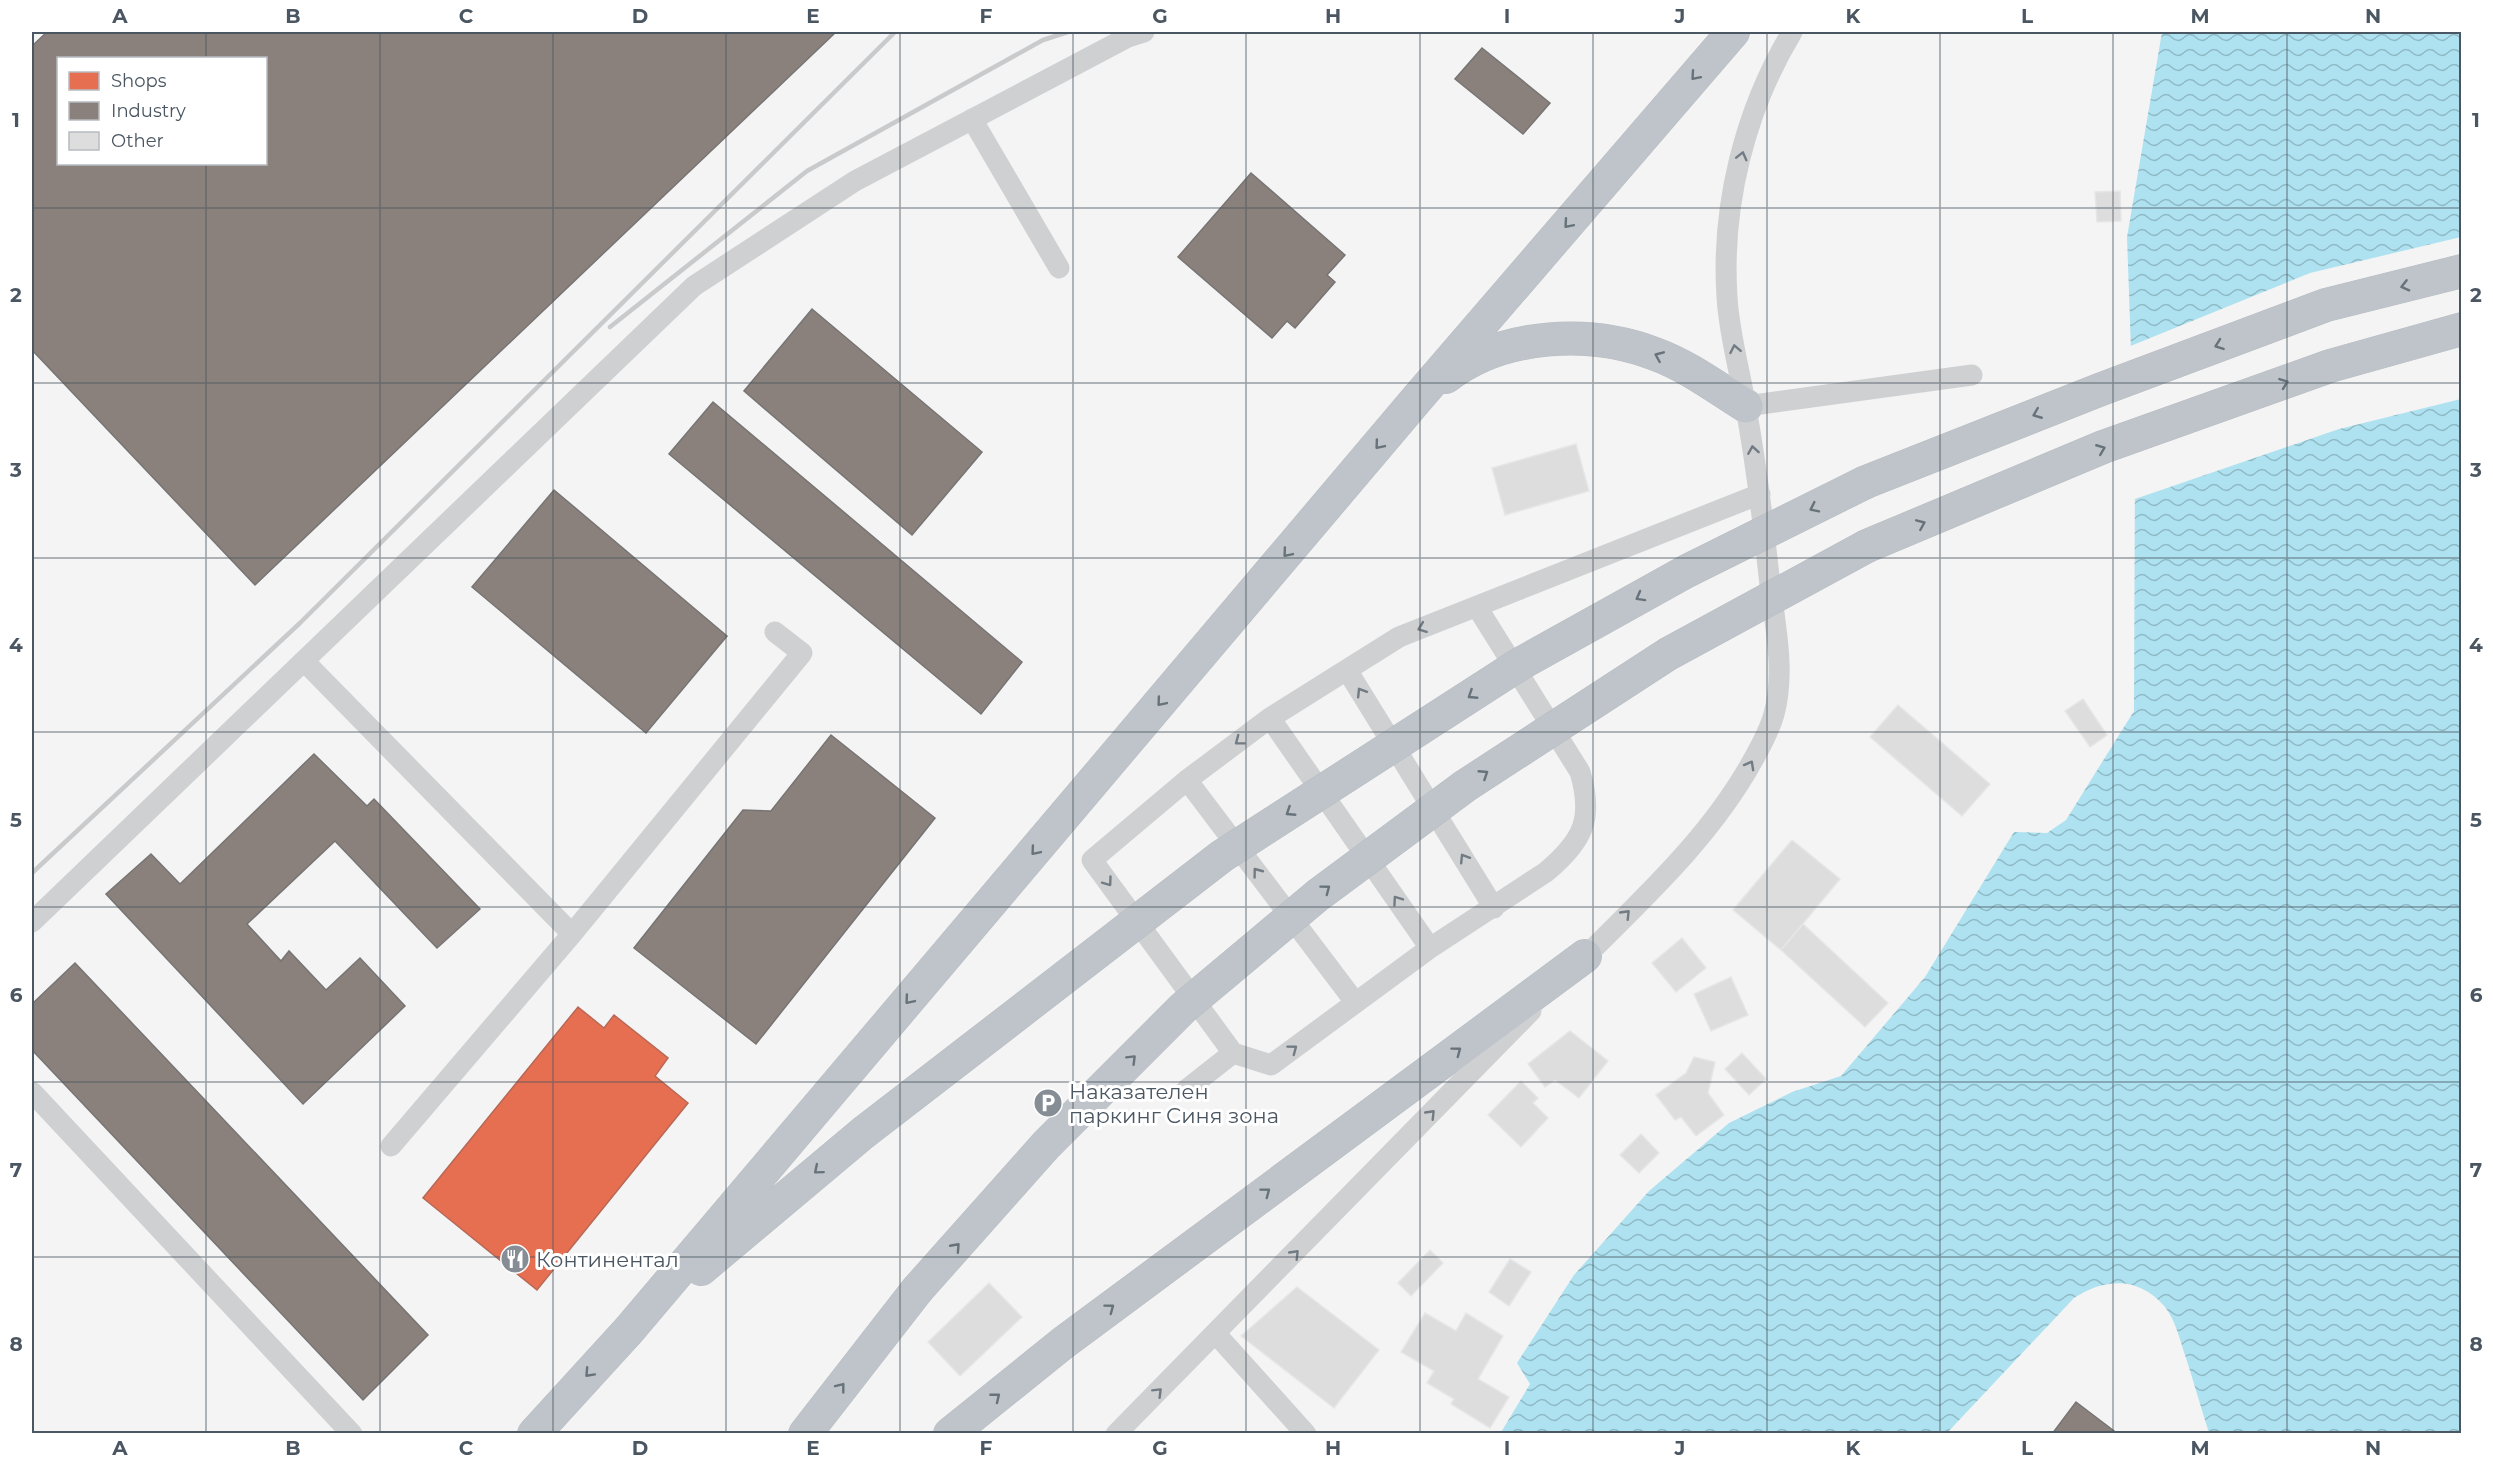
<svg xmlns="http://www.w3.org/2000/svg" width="2493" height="1465" viewBox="0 0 2493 1465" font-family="Montserrat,sans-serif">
  <defs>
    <pattern id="water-waves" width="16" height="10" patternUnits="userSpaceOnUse" patternTransform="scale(1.5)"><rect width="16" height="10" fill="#aee2f0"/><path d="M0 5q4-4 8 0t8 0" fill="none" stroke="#90bac6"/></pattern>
  </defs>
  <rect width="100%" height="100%" fill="#f4f4f4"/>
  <path fill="url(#water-waves)" d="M2162 32H2461V1433H2209C2201 1408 2194 1383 2186 1358 2180 1341 2176 1321 2165 1307 2139 1276 2105 1278 2074 1298L1947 1433 1500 1434 1530 1384 1517 1363 1574 1275 1649 1191 1729 1123 1792 1092 1841 1076 1925 977 2014 832 2047 833 2066 820 2134 711 2135 464 2127 237Z"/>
  <path fill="#f4f4f4" d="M2461 237V399L2339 429 2132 500 2128 347 2310 273Z"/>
  <path fill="#e76f51" stroke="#b86856" stroke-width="1.5" d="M578 1007 604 1028 614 1015 668 1058 655 1076 688 1103 537 1290 423 1198Z"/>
  <path fill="#8a817c" stroke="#777474" stroke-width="1.5" fill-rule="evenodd" d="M47 32H836L255 585 32 350V46ZM58 58H266V164H58Z
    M1482 48 1550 103 1523 134 1455 79Z
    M1251 173 1345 255 1327 275 1335 282 1295 328 1287 321 1272 338 1178 257Z
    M812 309 982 452 912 535 744 391Z
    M713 402 1022 662 981 714 669 454Z
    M554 490 727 636 646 733 472 587Z
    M831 735 935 818 756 1044 634 948 743 810 771 811Z
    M314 754 367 806 374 799 480 909 437 948 335 841 247 924 281 961 289 951 326 990 360 958 405 1006 303 1104 106 894 151 854 180 884Z
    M75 963 428 1335 363 1400 32 1050V1004Z
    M2076 1402 2118 1434H2052Z"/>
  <path fill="#ddddde" stroke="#e5e6e7" stroke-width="1.5" d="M2120 191 2121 221 2097 222 2095 192Z
    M1576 444 1589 491 1505 515 1492 468Z
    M2083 699 2107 735 2090 747 2065 711Z
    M1898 705 1990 784 1962 816 1870 737Z
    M1792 840 1840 879 1781 950 1733 910Z
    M1803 924 1888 1003 1865 1027 1781 950Z
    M1682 938 1706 968 1676 992 1652 963Z
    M1731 977 1748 1015 1711 1031 1694 994Z
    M1570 1031 1608 1061 1579 1098 1555 1080 1545 1087 1528 1064Z
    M1742 1053 1766 1079 1749 1095 1725 1069Z
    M1694 1057 1715 1062 1708 1093 1724 1115 1696 1136 1681 1117 1675 1120 1656 1095 1686 1073Z
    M1521 1081 1538 1098 1533 1103 1548 1118 1521 1147 1488 1115Z
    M1641 1134 1659 1153 1639 1173 1620 1155Z
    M1430 1250 1443 1263 1411 1296 1398 1283Z
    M1510 1259 1531 1272 1509 1306 1489 1292Z
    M989 1283 1022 1317 960 1376 928 1342Z
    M1297 1287 1379 1350 1334 1408 1241 1336Z
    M1425 1313 1456 1331 1466 1313 1503 1336 1478 1379 1509 1397 1490 1428 1451 1404 1454 1399 1427 1383 1434 1371 1401 1352Z"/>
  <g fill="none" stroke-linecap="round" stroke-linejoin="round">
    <g stroke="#b9bec3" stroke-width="34">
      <path id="highway" d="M1446 377C1502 333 1590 329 1655 354 1688 366 1717 388 1746 406
        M1866 482 2099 390 2326 305 2462 271
        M1867 546 2103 447 2330 366 2462 329
        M701 1269 863 1133
        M534 1434 629 1330 1416 400 1733 32
        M805 1434 917 1290
        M950 1434 1063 1343 1585 956"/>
    </g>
    <path stroke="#ced0d2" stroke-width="21" d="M972 119 1059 268
      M1746 406 1972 375
      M1477 607 1580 772C1594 819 1583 841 1546 872L1430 948 1271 1065 1233 1053 1092 860 1187 780 1270 718 1399 637 1760 494
      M304 661 572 934
      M1347 670 1494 908
      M1270 718 1430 948
      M1187 780 1355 1002
      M32 922 694 286 855 181 1128 37 1144 32
      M1576 966C1639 902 1709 840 1753 760 1761 746 1770 729 1774 714 1786 670 1774 620 1769 576 1763 520 1756 464 1746 408 1740 371 1729 334 1727 297 1721 205 1745 110 1792 32
      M1186 1090 1233 1053
      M32 1092 352 1434
      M391 1146 572 934 802 653 775 632
      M1216 1334 1306 1434
      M1116 1434 1531 1011"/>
    <use href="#highway" stroke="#bec4c9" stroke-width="33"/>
    <path stroke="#c9cacc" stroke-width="4.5" d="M610 327 807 171 1043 40 1068 32
      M32 873 300 623 895 32"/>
    <g stroke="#b9bec3" stroke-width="34" stroke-linecap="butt">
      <path id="highway-bridge" d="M863 1133 1222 856 1520 664 1687 571 1866 482
        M917 1290 1046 1145 1183 1008 1318 895 1465 786 1668 654 1867 546"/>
    </g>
    <use href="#highway-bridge" stroke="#bec4c9" stroke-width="33"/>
  </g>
  <defs><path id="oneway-chevron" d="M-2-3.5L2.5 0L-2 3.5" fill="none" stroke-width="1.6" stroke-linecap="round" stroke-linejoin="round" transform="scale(1.5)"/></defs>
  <g stroke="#67727b">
    <use href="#oneway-chevron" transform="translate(1695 76) rotate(131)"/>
    <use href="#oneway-chevron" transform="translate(1568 224) rotate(131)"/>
    <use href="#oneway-chevron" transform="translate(2405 286) rotate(166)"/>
    <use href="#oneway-chevron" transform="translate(2219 345) rotate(160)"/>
    <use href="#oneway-chevron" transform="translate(1659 356) rotate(-157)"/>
    <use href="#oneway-chevron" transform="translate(2284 383) rotate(-20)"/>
    <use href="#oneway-chevron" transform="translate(2037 414) rotate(158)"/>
    <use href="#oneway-chevron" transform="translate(1379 445) rotate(130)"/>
    <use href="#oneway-chevron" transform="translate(2101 449) rotate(-22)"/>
    <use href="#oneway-chevron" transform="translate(1814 508) rotate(154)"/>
    <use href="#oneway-chevron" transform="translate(1921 524) rotate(-23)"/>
    <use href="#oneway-chevron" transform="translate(1287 553) rotate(130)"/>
    <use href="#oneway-chevron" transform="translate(1640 597) rotate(151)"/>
    <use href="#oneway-chevron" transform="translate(1472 695) rotate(147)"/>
    <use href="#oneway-chevron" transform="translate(1161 702) rotate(130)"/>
    <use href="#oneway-chevron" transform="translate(1484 774) rotate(-33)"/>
    <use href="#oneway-chevron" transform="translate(1290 812) rotate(147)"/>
    <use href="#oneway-chevron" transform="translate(1035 851) rotate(130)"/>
    <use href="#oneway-chevron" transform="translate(1326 889) rotate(-37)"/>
    <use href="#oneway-chevron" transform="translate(909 1000) rotate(130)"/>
    <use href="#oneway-chevron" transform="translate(1457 1051) rotate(-37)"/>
    <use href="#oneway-chevron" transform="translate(1132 1059) rotate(-45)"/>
    <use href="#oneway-chevron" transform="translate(818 1170) rotate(140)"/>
    <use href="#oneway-chevron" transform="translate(1266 1192) rotate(-37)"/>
    <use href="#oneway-chevron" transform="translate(956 1247) rotate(-48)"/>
    <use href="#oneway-chevron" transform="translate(1110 1308) rotate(-37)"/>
    <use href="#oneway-chevron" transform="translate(589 1373) rotate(133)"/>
    <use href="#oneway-chevron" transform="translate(841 1387) rotate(-52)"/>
    <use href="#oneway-chevron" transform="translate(996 1397) rotate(-39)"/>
  </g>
  <g stroke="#727b83">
    <use href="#oneway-chevron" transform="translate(1742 156) rotate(-76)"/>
    <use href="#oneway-chevron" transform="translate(1735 349) rotate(-101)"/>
    <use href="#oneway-chevron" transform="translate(1753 450) rotate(-99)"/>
    <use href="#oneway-chevron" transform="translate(1422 628) rotate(159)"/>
    <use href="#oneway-chevron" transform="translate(1361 692) rotate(-122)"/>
    <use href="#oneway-chevron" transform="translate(1239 741) rotate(143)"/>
    <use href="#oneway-chevron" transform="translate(1750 765) rotate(-61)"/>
    <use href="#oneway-chevron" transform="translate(1464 858) rotate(-122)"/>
    <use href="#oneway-chevron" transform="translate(1257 872) rotate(-127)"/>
    <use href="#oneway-chevron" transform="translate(1108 882) rotate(54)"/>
    <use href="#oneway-chevron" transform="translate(1397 900) rotate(-125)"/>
    <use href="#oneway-chevron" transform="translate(1626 914) rotate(-46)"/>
    <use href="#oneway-chevron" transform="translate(1293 1049) rotate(-37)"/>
    <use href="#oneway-chevron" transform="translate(1431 1114) rotate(-46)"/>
    <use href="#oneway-chevron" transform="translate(1295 1254) rotate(-46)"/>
    <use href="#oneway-chevron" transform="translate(1158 1392) rotate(-45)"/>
  </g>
  <path fill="none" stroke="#4a5661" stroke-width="1.5" stroke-opacity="0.55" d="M206 32V58M380 32V1434M553 32V1434M726 32V1434M900 32V1434M1073 32V1434M1246 32V1434M1420 32V1434M1593 32V1434M1767 32V1434M1940 32V1434M2113 32V1434M2287 32V1434M206 164V1434M32 208H2462M32 383H2462M32 558H2462M32 732H2462M32 907H2462M32 1082H2462M32 1257H2462"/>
  <defs>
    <g id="parking-disc" transform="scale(1.5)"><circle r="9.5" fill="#868d94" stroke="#fff"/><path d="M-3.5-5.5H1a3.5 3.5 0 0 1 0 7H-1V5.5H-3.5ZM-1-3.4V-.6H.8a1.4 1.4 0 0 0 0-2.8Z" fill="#fff"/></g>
    <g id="restaurant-disc" transform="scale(1.5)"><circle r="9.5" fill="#868d94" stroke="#fff"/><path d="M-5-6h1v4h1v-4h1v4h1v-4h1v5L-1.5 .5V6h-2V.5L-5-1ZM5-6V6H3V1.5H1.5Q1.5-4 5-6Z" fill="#fff"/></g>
  </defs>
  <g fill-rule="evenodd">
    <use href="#parking-disc" x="1048" y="1103"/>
    <use href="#restaurant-disc" x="515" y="1259"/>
  </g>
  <g text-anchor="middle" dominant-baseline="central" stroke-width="6" stroke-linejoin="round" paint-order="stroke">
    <g font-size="21" fill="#4a5661" stroke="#fff" text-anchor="start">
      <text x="1069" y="1091">Наказателен<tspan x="1069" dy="24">паркинг Синя зона</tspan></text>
      <text x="536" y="1259">Континентал</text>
    </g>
  </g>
  <rect width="2493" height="1465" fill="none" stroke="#ffffff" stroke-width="66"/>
  <rect x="57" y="57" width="210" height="108" fill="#ffffff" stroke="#b7bbc0" stroke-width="1.5"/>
  <rect x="69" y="72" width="30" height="18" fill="#e76f51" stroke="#b7bbc0" stroke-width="1.5"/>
  <text x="111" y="87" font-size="18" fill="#4a5661">Shops</text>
  <rect x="69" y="102" width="30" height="18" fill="#8a817c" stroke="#b7bbc0" stroke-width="1.5"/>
  <text x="111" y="117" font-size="18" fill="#4a5661">Industry</text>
  <rect x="69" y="132" width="30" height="18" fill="#ddddde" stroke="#b7bbc0" stroke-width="1.5"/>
  <text x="111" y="147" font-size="18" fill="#4a5661">Other</text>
  <rect x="33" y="33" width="2427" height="1399" fill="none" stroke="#4a5661" stroke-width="2"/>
  <g font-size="20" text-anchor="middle" font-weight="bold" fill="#4a5661">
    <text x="120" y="23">A</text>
    <text x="293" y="23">B</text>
    <text x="466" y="23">C</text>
    <text x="640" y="23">D</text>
    <text x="813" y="23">E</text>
    <text x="986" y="23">F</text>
    <text x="1160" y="23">G</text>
    <text x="1333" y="23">H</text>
    <text x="1507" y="23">I</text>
    <text x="1680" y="23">J</text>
    <text x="1853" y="23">K</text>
    <text x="2027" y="23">L</text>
    <text x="2200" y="23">M</text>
    <text x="2373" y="23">N</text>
    <text x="16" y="127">1</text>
    <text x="2476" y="127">1</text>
    <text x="16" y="302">2</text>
    <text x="2476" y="302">2</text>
    <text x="16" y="477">3</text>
    <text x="2476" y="477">3</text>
    <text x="16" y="652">4</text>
    <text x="2476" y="652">4</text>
    <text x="16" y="827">5</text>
    <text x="2476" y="827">5</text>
    <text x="16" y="1002">6</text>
    <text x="2476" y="1002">6</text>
    <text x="16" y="1177">7</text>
    <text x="2476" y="1177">7</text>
    <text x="16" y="1351">8</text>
    <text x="2476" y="1351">8</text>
    <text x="120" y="1455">A</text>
    <text x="293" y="1455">B</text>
    <text x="466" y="1455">C</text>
    <text x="640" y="1455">D</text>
    <text x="813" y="1455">E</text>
    <text x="986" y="1455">F</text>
    <text x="1160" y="1455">G</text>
    <text x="1333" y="1455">H</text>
    <text x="1507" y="1455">I</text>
    <text x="1680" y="1455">J</text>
    <text x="1853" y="1455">K</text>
    <text x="2027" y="1455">L</text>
    <text x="2200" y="1455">M</text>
    <text x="2373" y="1455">N</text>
  </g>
</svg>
